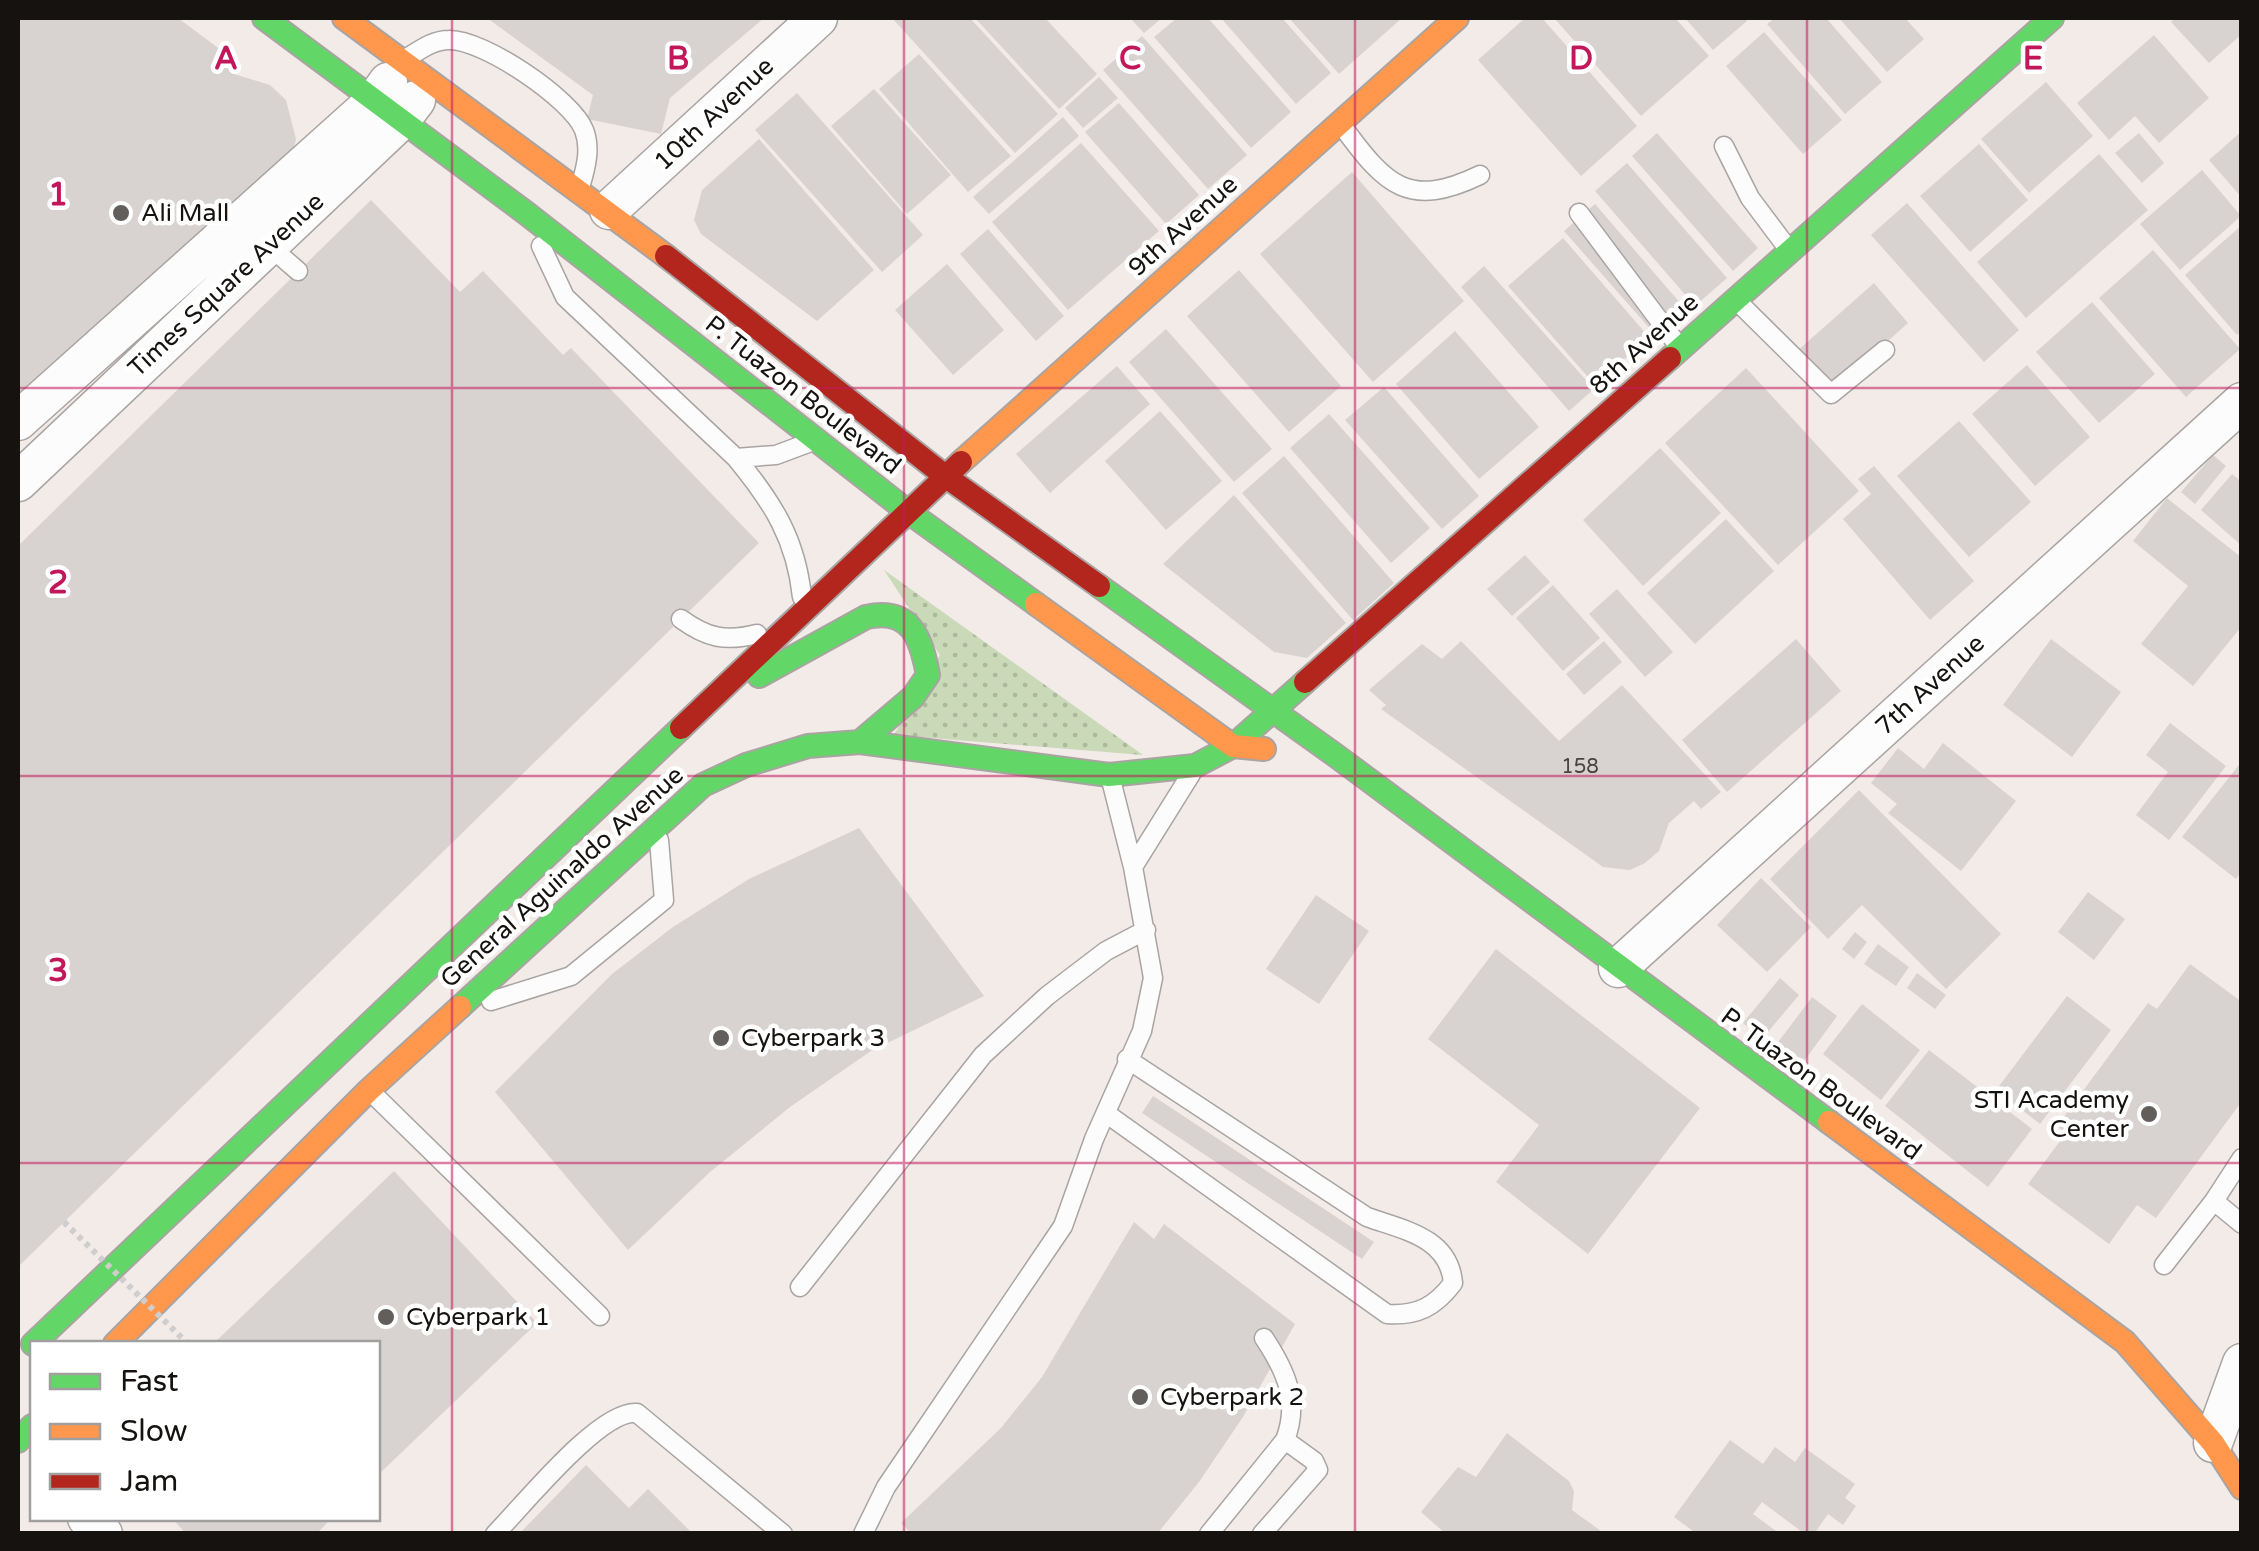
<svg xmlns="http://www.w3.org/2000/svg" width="2259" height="1551" viewBox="0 0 2259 1551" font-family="'Varela Round',sans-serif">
  <defs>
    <pattern id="garden-dots" width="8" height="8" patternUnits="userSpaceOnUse" patternTransform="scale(2.5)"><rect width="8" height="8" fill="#cad9b8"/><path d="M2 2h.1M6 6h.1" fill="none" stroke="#adb99d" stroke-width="1.8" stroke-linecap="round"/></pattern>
  </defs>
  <rect width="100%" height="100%" fill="#f2ebe8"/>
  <path fill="url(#garden-dots)" d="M884 570 1143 755 894 735 940 655Z"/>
  <path fill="#d8d3d1" d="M18 18H178L229 56 234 74 270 85 286 100 296 139 292 156 18 395Z
    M487 18H764L670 98 661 134 587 119 593 95Z
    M892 18H970L1058 114 1015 153Z
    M975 18H1045L1097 74 1059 109Z
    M1130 18H1162L1144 33Z
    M1177 18H1208L1291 112 1251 148 1154 37Z
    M1221 18H1282L1331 73 1296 104Z
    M1289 18H1402L1339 74Z
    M1525 18H1542L1637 126 1581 176 1478 60Z
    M1554 18H1675L1709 56 1641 116Z
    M1685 18H1744L1747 21 1713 50Z
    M1775 18H1826L1882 82 1845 114 1767 24Z
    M1839 18H1905L1924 39 1887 72Z
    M2176 18H2242V34L2209 63 2171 22Z
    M1764 32 1842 120 1803 154 1726 66Z
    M2154 35 2209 98 2159 143 2135 116 2109 140 2077 103Z
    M1142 36 1247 155 1208 189 1103 70Z
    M919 54 1011 156 968 192 879 89Z
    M1099 77 1118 98 1083 128 1065 108Z
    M2046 82 2093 136 2029 193 1981 139Z
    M874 89 951 175 907 214 831 126Z
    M797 93 923 235 882 272 755 130Z
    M1119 103 1199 195 1166 224 1085 132Z
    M1063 117 1079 136 989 214 973 197Z
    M2242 131V198L2209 160Z
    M1657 133 1758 248 1733 271 1632 156Z
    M2139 133 2164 163 2142 183 2115 153Z
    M759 139 874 270 817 321 701 234 694 220 702 190Z
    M1081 143 1159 231 1068 310 992 222Z
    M1979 144 2028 200 1970 252 1920 196Z
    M2099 154 2148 210 2026 318 1977 262Z
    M1627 163 1727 278 1695 306 1595 191Z
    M2202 170 2241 216 2180 270 2140 224Z
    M1352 172 1464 301 1373 382 1260 254Z
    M371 200 460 292 483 271 563 355 571 348 759 543 18 1267V546Z
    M1907 203 2019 330 1984 362 1871 235Z
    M1595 204 1681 304 1651 330 1564 231Z
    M2242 225V331L2237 335 2185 275Z
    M988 229 1064 316 1036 341 960 254Z
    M1563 238 1649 337 1595 385 1508 286Z
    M2153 250 2240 349 2186 397 2099 298Z
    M947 264 1004 330 953 375 895 310Z
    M1484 266 1594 389 1569 411 1461 287Z
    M1239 270 1341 386 1289 432 1187 316Z
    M1874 283 1908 323 1831 392 1796 352Z
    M2092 302 2155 374 2099 423 2036 352Z
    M1166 329 1272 449 1234 482 1129 362Z
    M1455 331 1539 427 1479 479 1396 384Z
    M2027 365 2090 437 2035 486 1972 414Z
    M1117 366 1150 404 1050 493 1016 454Z
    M1746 368 1859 491 1778 565 1665 443Z
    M1384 387 1479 496 1442 529 1345 420Z
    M1160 411 1222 481 1166 530 1105 461Z
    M1329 414 1430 528 1391 563 1290 448Z
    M1959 421 2031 502 1969 557 1897 476Z
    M1660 448 1721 513 1643 586 1583 520Z
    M2213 455 2226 466 2195 504 2181 492Z
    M1284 456 1394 583 1353 620 1242 493Z
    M1874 466 1974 581 1930 620 1843 519 1871 494 1858 479Z
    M2232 474 2242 482V546L2201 510Z
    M1234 495 1346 623 1307 658 1274 652 1163 564Z
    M2167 498 2242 558V626L2193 686 2141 644 2188 586 2133 541Z
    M1726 519 1774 571 1695 644 1647 593Z
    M1525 555 1550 582 1512 616 1487 589Z
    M1553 585 1600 638 1563 671 1516 618Z
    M1617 589 1673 652 1645 677 1589 614Z
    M1796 639 1841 691 1727 792 1682 740Z
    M2051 639 2121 692 2072 757 2003 705Z
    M1461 641 1559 741 1622 685 1721 792 1701 809 1694 801 1669 823 1659 851 1645 863 1630 870 1603 867 1381 709 1386 705 1369 690 1422 644 1442 659Z
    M1604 641 1622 662 1584 695 1566 674Z
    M2170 723 2226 766 2169 840 2136 815 2168 772 2146 755Z
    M1943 743 2016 801 1961 871 1888 813 1897 804 1871 783 1898 748 1924 769Z
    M2242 761V871L2236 879 2182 837Z
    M1859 790 2001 934 1946 989 1862 905 1828 939 1770 879Z
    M859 828 984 996 871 1051 790 1107 710 1172 628 1250 495 1092 612 974 673 927 749 879Z
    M1761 878 1811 927 1767 972 1717 925Z
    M2088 892 2125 919 2094 960 2058 932Z
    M1316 895 1369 931 1319 1004 1266 969Z
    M1855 932 1867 942 1854 959 1842 949Z
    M1878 944 1909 967 1896 986 1864 964Z
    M1496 949 1700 1108 1588 1254 1496 1182 1539 1125 1428 1039Z
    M2190 964 2242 1002V1101L2156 1218 2137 1205 2109 1244 2028 1184 2066 1133 2057 1126 2148 1003 2157 1009Z
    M1917 973 1946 995 1935 1009 1907 988Z
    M1780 978 1799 995 1762 1039 1743 1023Z
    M2067 996 2111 1030 2040 1124 1996 1090Z
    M1812 997 1837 1016 1799 1068 1773 1049Z
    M1862 1004 1920 1050 1881 1100 1823 1054Z
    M1929 1050 2032 1129 1988 1187 1885 1106Z
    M1153 1096 1374 1242 1362 1259 1142 1113Z
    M394 1171 537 1323 378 1475V1344H213Z
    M1134 1222 1154 1239 1164 1224 1295 1324 1243 1417 1199 1482 1157 1534H912L901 1523 1001 1428 1042 1377Z
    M1507 1433 1569 1481 1574 1491 1572 1510 1605 1534H1446L1421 1512 1458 1467 1476 1477Z
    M1730 1440 1763 1464 1775 1447 1795 1462 1805 1448 1855 1484 1845 1498 1856 1506 1843 1525 1828 1514 1814 1534H1805L1762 1502 1753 1514 1780 1534H1697L1674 1517Z
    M586 1465 629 1508 648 1489 693 1534H519Z
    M172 1518H332L316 1534H186Z"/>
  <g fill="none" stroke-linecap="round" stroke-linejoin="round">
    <g stroke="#a9a4a2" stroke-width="21">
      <path id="lane" d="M407 58C420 50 433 40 449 40 483 39 572 99 584 130 591 148 586 167 581 184
        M1343 127C1386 186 1409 209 1480 175
        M1724 146 1750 198 1786 246
        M1579 213 1677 344
        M268 245 298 271
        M541 246 565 297 736 458C773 503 796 539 802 597
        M1739 303 1831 394 1885 350
        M736 458 776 455 808 443
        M681 619C707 638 726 642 757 634
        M1133 867 1191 774
        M491 1001 571 976 664 900 659 840
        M371 1092 600 1316
        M1107 1114 1387 1314C1417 1316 1435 1307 1453 1283 1449 1237 1403 1230 1367 1217L1127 1059
        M2242 1158 2214 1201 2242 1224
        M2164 1265 2214 1201
        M800 1287 983 1055 1047 996 1106 951 1146 930
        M495 1534C523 1506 600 1409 637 1413L783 1534
        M863 1534 886 1487 1063 1226 1094 1139 1142 1031 1153 978 1133 867 1111 780
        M1209 1534 1285 1440C1300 1402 1286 1371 1264 1338
        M1262 1534 1318 1470 1314 1461 1285 1440"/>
    </g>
    <g stroke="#a9a4a2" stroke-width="41">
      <path id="street" d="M609 210 818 18
        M18 421 374 102 388 82
        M18 482 400 121 416 100
        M1618 968 2242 402
        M2213 1443 2242 1363
        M87 1518 103 1534"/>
    </g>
    <g stroke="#a9a4a2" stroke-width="26">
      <path id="fast" d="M264 18 526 213 907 511 1036 604
        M1670 358 2052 18
        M1099 586 1335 755 1829 1122
        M759 676 866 617C911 607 921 638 928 675L913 697 860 742
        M460 1007 703 785 746 765 808 746 860 742 1109 775 1195 766 1233 746 1305 682
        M33 1344 681 728
        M18 1441 32 1426"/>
    </g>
    <g stroke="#a9a4a2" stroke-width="26">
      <path id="slow" d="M344 18 666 256
        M961 462 1457 18
        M1036 604 1233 746 1264 749
        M1829 1122 2125 1342 2213 1443 2242 1488
        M115 1344 369 1090 460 1007"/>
    </g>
    <g stroke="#a9a4a2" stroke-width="26">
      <path id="jam" d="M666 256 945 476 1099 586
        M1305 682 1670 358
        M681 728 961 462"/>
    </g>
    <use href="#lane" stroke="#fdfcfc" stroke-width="18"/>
    <use href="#street" stroke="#fdfcfc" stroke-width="38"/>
    <use href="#fast" stroke="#63d668" stroke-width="22"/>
    <use href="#slow" stroke="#ff974d" stroke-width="22"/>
    <use href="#jam" stroke="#b3261e" stroke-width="22"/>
    <path stroke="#cfcdcd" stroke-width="6" stroke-dasharray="5 5" stroke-linecap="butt" d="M64 1222 188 1344"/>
  </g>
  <path fill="none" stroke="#c2185b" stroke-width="2.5" stroke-opacity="0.55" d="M452 18V1534M904 18V1534M1355 18V1534M1807 18V1534M18 388H2242M18 776H2242M18 1163H2242"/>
  <g fill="#625e5c" stroke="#fff" stroke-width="4">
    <circle cx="121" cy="213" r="10"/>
    <circle cx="721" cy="1038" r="10"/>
    <circle cx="2149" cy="1114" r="10"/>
    <circle cx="386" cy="1317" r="10"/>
    <circle cx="1140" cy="1397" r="10"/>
  </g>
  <g text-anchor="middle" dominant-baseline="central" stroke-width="9" stroke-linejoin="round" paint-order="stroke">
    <g font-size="20" fill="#484442">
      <text x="1580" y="767">158</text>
    </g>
    <g font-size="25" fill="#151210" stroke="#fff">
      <text transform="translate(714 114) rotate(-43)">10th Avenue</text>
      <text transform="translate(1183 226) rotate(-42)">9th Avenue</text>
      <text transform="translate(226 285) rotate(-43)">Times Square Avenue</text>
      <text transform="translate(1644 344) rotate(-42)">8th Avenue</text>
      <text transform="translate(803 395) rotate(38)">P. Tuazon Boulevard</text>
      <text transform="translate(1930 685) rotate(-42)">7th Avenue</text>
      <text transform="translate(562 877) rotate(-42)">General Aguinaldo Avenue</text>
      <text transform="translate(1821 1084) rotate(36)">P. Tuazon Boulevard</text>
    </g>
    <g font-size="25" fill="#151210" stroke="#fff" text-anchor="start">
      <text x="141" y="213">Ali Mall</text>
      <text x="741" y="1038">Cyberpark 3</text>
      <text x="2129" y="1100" text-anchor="end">STI Academy<tspan x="2129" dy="29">Center</tspan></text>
      <text x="406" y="1317">Cyberpark 1</text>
      <text x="1160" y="1397">Cyberpark 2</text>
    </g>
  </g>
  <g font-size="32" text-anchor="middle" font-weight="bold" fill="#c2185b" stroke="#fff" stroke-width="9" stroke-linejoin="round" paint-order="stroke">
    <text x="226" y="69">A</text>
    <text x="678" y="69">B</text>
    <text x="1130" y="69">C</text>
    <text x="1581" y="69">D</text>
    <text x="2033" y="69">E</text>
    <text x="58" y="205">1</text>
    <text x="58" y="593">2</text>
    <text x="58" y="981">3</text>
  </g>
  <rect width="2259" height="1551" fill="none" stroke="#151210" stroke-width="40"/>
  <rect x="30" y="1341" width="350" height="180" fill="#ffffff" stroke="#a1a09f" stroke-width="2.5"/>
  <rect x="50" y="1374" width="50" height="15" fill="#63d668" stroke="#a1a09f" stroke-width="2.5"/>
  <text x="120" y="1391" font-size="30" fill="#151210">Fast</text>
  <rect x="50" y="1424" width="50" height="15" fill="#ff974d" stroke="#a1a09f" stroke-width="2.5"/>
  <text x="120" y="1441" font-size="30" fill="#151210">Slow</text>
  <rect x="50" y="1474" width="50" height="15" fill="#b3261e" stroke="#a1a09f" stroke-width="2.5"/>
  <text x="120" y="1491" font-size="30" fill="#151210">Jam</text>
</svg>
